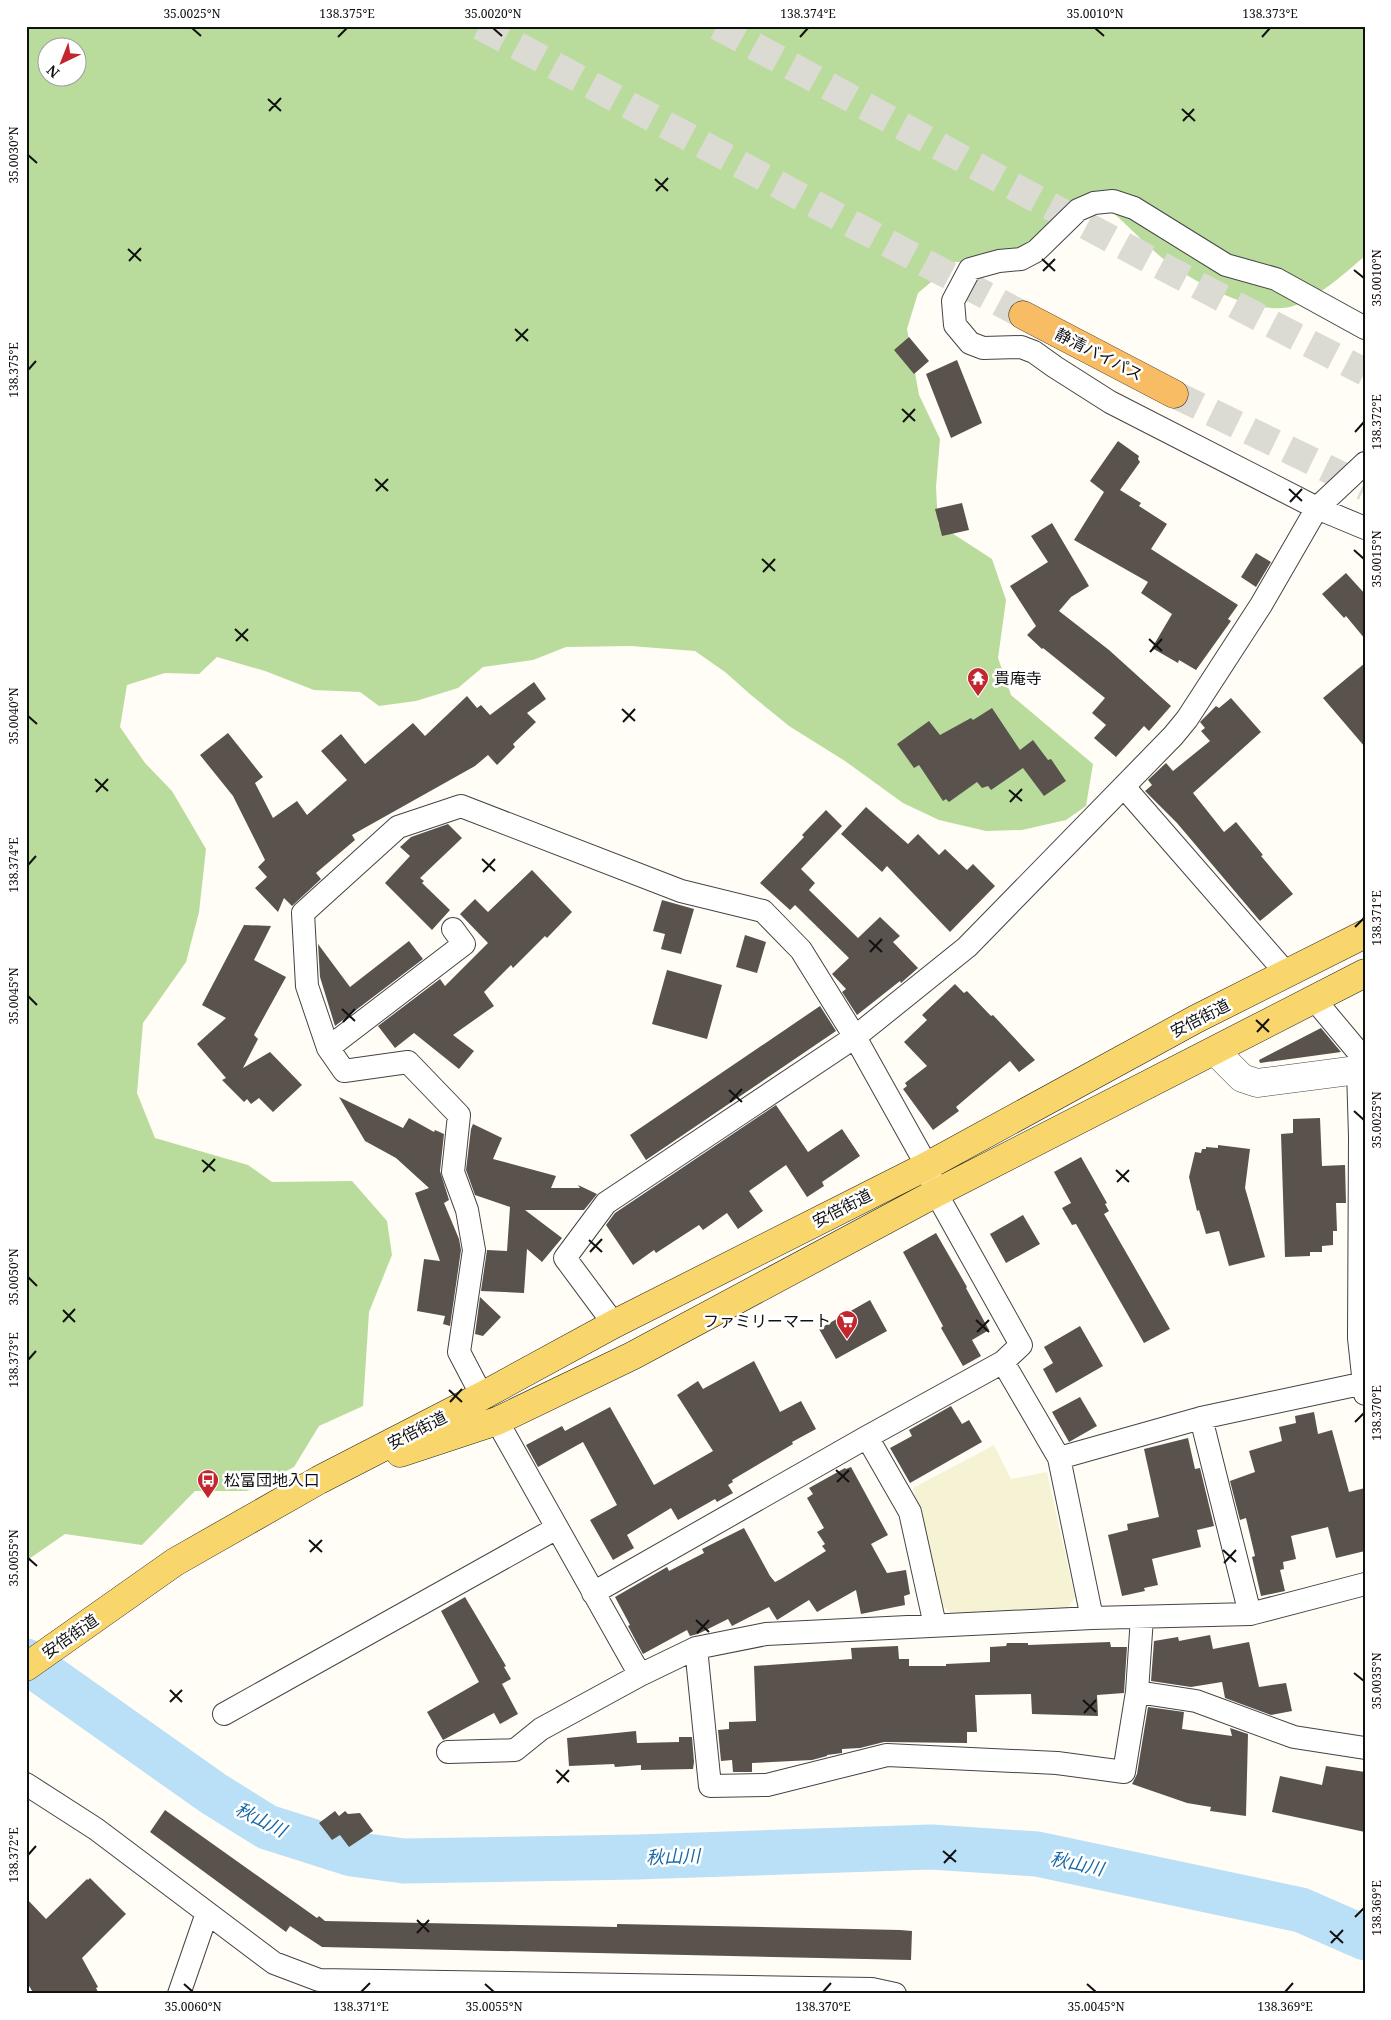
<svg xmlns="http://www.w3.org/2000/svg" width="1391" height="2020" viewBox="0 0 1391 2020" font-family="'Noto Serif','Noto Sans JP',serif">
  <rect width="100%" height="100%" fill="#fffdf5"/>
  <path fill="#f6f3d4" d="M994 1445 1011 1479 1047 1472 1075 1598 1067 1608 951 1613 943 1606 913 1488Z"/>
  <path fill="#b9dc9c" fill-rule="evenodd" d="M26 26H1365V256C1344 274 1322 294 1296 305 1260 320 1189 280 1161 257 1142 241 1125 223 1107 207L1054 232 1040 263 1016 270 999 261 955 262 918 293 907 329 919 395 940 439 936 487 938 524 992 559 1006 600 998 658 1011 695 1093 764 1086 806 1066 820 1022 830 986 831 939 820 903 803 845 761 789 726 751 695 725 672 695 651 631 646 566 647 533 660 483 667 458 688 416 701 379 706 360 692 314 690 265 671 217 657 199 674 165 673 127 685 120 727 145 763 172 791 206 849 199 912 186 962 143 1023 137 1093 155 1138 248 1165 272 1182 352 1181 387 1221 392 1255 369 1312 363 1406 319 1426 294 1467 247 1491H195L142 1545 65 1534 26 1561ZM48 48H78V78H48Z"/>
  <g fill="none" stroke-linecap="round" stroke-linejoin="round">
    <path stroke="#b9e0f7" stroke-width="45" d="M26 1661 214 1794 267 1827 352 1854 404 1861 637 1857 931 1847 1037 1854 1301 1910 1365 1938"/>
  </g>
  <path fill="#5a524d" d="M909 337 929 361 914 374 894 350Z
    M957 360 982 423 951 438 926 374Z
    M1118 441 1139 456 1138 459 1140 462 1120 490 1141 503 1139 506 1167 524 1151 549 1238 605 1228 619 1231 621 1196 670 1179 660 1178 663 1152 648 1172 614 1141 593 1148 582 1074 540 1104 492 1090 481Z
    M962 503 969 530 942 536 935 509Z
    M1052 523 1089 586 1071 597 1059 611 1109 650 1171 706 1149 731 1144 726 1116 757 1094 738 1106 725 1092 713 1105 698 1043 648 1042 649 1027 635 1036 626 1010 586 1048 562 1031 536Z
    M1256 553 1271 562 1256 587 1241 577Z
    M1346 573 1365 594V639L1346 616 1344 618 1322 594Z
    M1365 663V747L1323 698Z
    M534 682 546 699 527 713 536 722 513 744 515 747 497 765 488 755 475 766 352 835 355 840 316 873 321 879 292 906 284 898 278 912 255 888 267 877 258 867 265 860 233 796 200 755 228 733 263 777 255 783 273 818 297 801 307 815 347 780 321 751 341 734 365 764 413 723 425 736 467 696 477 708 481 705 490 715Z
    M1231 698 1261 732 1193 793 1224 832 1236 822 1263 855 1261 856 1293 894 1260 921 1177 823 1145 791 1152 785 1148 780 1166 763 1173 771 1210 741 1201 731 1205 728 1200 722 1216 706 1219 708Z
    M992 708 1020 750 1033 740 1048 760 1051 759 1066 781 1044 796 1023 768 991 790 988 786 982 788 977 782 949 802 946 799 943 801 919 765 914 768 897 744 929 721 940 735 971 718 973 720Z
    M866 807 908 844 918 834 939 855 945 849 967 870 973 864 995 886 950 932 887 866 882 872 841 834Z
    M826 810 842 826 801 869 815 883 809 890 858 938 880 917 900 936 893 942 918 968 901 983 900 981 857 1015 842 992 846 989 832 974 849 958 795 905 790 910 760 883 804 837 802 835Z
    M448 824 462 838 420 878 424 881 422 883 450 910 432 930 385 883 410 856 400 847 411 837Z
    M532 870 572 912 547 938 545 936 513 968 511 965 484 992 494 1006 453 1035 474 1051 459 1069 414 1033 395 1048 378 1026 440 979 445 986 488 943 460 914 475 899 488 912Z
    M662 900 694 909 681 954 661 949 665 934 653 931Z
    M244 925 271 926 254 960 286 977 254 1035 258 1039 243 1068 270 1052 302 1085 273 1112 259 1098 251 1104 247 1099 244 1102 222 1080 226 1078 197 1044 226 1018 202 1005Z
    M745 935 766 942 757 973 736 967Z
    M409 941 423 959 335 1026 320 977 318 944 350 987Z
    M667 970 722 985 707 1039 652 1024Z
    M955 984 964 993 967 991 991 1016 993 1015 1035 1060 1019 1072 1010 1061 956 1107 959 1111 933 1130 903 1089 907 1086 905 1083 927 1066 904 1042 927 1020 922 1015Z
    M820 1006 836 1031 646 1160 630 1135Z
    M1321 1028 1341 1052 1260 1063 1259 1060Z
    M339 1097 403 1128 409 1118 434 1132 435 1130 444 1134 440 1171 449 1200 444 1203 459 1239 461 1250 450 1326 443 1324 445 1316 417 1311 424 1259 440 1261 415 1193 429 1188 396 1158 365 1141Z
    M776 1105 808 1152 842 1129 860 1156 822 1182 824 1186 807 1197 786 1165 749 1191 763 1211 738 1229 727 1213 703 1230 699 1225 656 1253 654 1250 633 1265 606 1225 615 1213Z
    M1320 1118 1322 1166 1345 1165 1346 1203H1336L1337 1231H1333V1245L1322 1246V1252H1310V1256L1285 1257 1281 1134 1293 1133V1119Z
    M473 1124 502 1138 493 1159 556 1176 551 1188H580L578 1185 597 1194 584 1210H525L562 1238 542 1262 527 1249 524 1293 481 1291 487 1250 507 1251 510 1207 475 1195 466 1170 471 1129Z
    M1218 1145 1250 1149 1245 1188 1265 1257 1229 1266 1219 1231 1206 1234 1199 1210 1197 1211 1189 1177 1195 1152 1201 1153 1202 1149H1206V1147L1218 1148Z
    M1081 1157 1107 1203 1105 1204 1109 1211 1104 1214 1170 1329 1144 1343 1076 1224 1072 1225 1062 1208 1071 1203 1054 1172Z
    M1023 1215 1040 1244 1006 1263 990 1234Z
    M936 1233 967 1287 966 1288 989 1330 972 1340 981 1356 963 1366 941 1328 943 1326 903 1252Z
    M480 1297 501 1317 483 1336 475 1334Z
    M870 1300 887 1331 836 1359 819 1329Z
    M1080 1326 1103 1366 1056 1393 1043 1369 1053 1363 1044 1347Z
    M754 1361 780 1412 801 1401 816 1429 792 1442 793 1444 732 1480 733 1482 728 1485 733 1493 717 1502 715 1499 678 1520 671 1508 627 1535 634 1548 613 1560 590 1520 617 1505 583 1442 538 1467 526 1445 562 1426 565 1431 610 1407 654 1485 713 1451 677 1395 698 1381 703 1389Z
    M1080 1397 1097 1426 1069 1442 1052 1412Z
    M951 1406 962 1424 969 1420 982 1442 910 1483 890 1448 912 1436 909 1430Z
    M1314 1412 1318 1434 1332 1430 1349 1492 1365 1488V1551L1336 1558 1328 1527 1291 1536 1296 1559 1283 1562 1284 1569 1280 1570 1285 1591 1261 1596 1252 1557 1255 1556 1246 1518 1240 1520 1230 1481 1255 1472 1249 1451 1282 1441 1279 1427 1296 1423 1295 1416Z
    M1188 1438 1195 1469 1200 1468 1214 1526 1197 1530 1201 1547 1152 1559 1158 1585 1144 1588 1145 1591 1122 1596 1108 1535 1128 1530 1127 1524 1159 1517 1144 1449Z
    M851 1467 888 1535 871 1544 887 1573 906 1570 910 1594 904 1596 905 1605 861 1614 856 1590 817 1612 809 1600 777 1620 769 1607 732 1626 728 1619 698 1634 690 1636 687 1630 643 1654 628 1626 630 1625 615 1597 667 1567 669 1571 704 1553 702 1549 744 1528 770 1576 775 1582 781 1579 826 1551 822 1546 825 1544 817 1532 824 1528 807 1498 813 1494 809 1488 845 1468 846 1469Z
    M465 1597 506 1666 504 1667 511 1679 502 1684 518 1714 500 1724 494 1713 443 1740 427 1712 479 1682 441 1611Z
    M1210 1635 1213 1649 1249 1642 1259 1687 1286 1683 1292 1711 1271 1715 1225 1698 1222 1682 1191 1687 1151 1681 1154 1641 1178 1637 1179 1641Z
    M1110 1642 1111 1647H1127L1124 1693 1097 1695 1098 1716 1032 1714 1031 1694 975 1695 977 1732H967V1743L884 1742 860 1748 842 1749V1753L827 1755V1756L812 1760 752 1763V1772H733L732 1760 721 1761 718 1730 729 1729V1722L756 1721 754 1666 852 1659 851 1648 898 1646 899 1659H909V1666H946V1664L990 1662V1647L1006 1646 1007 1643H1028V1645Z
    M1148 1707 1184 1712 1182 1729 1232 1736 1230 1728 1248 1734 1246 1816 1210 1811 1211 1807 1187 1803 1132 1784 1137 1774Z
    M636 1731 637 1743 679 1742V1737H692L694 1762 693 1769 641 1770V1765L615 1767 614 1764 569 1766 567 1738Z
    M1326 1766 1365 1772V1832L1272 1812 1280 1776 1322 1785Z
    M165 1810 317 1918 319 1916 325 1921 617 1927V1924L900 1930 912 1931 911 1960 322 1947 290 1926 286 1932 150 1832Z
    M335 1811 339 1816 345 1811 348 1814 360 1813 373 1831 349 1847 340 1835 332 1840 319 1823Z
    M90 1878 126 1914 82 1958 98 1987 96 1988 99 1994H34L26 1981V1898L46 1919 87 1879 88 1880Z"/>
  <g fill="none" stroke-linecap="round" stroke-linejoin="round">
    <path stroke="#dbdad3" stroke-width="28" stroke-dasharray="28 14" stroke-linecap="butt" d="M480 26 1023 315
      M717 26C933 142 1147 261 1365 372
      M1174 394 1365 487"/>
    <g stroke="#444" stroke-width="24">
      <path id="minor" d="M1365 328 1276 279 1226 265 1134 208 1113 201 1094 203 1078 210 1036 251 1021 259 999 261 970 269 953 301 955 325 970 343 983 348 1021 347 1034 352 1055 367 1110 402 1317 508 1365 528
        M1124 787 1287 974
        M1314 999 1365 1060
        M328 1048 464 944 453 929
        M1358 1070 1360 1137 1359 1338 1365 1394
        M614 1324 565 1258 606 1203 855 1037 967 947 1173 736 1187 719 1261 605 1317 508 1365 463
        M482 1396 459 1352 474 1250 467 1210 453 1172 459 1115 408 1062 344 1071 328 1048 307 986 303 913 398 827 461 806 681 891 763 911 801 950 855 1037 927 1166 936 1193 1021 1345 1003 1362
        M1201 1418 1250 1614
        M497 1421 640 1675
        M867 1437 910 1512 935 1625
        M1059 1458 1201 1418 1365 1383
        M1142 1617 1137 1692 1196 1701 1294 1737 1365 1748
        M1092 1618 1250 1614 1365 1584
        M696 1648 710 1786 767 1785 887 1755 1057 1763 1124 1772 1137 1692
        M224 1714 557 1528
        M448 1752 515 1750 541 1729 640 1675 696 1648 766 1634 1092 1618 1059 1458 1003 1362 867 1437 593 1593
        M26 1784 96 1829 274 1963 319 1980 872 1989 895 1994
        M179 1994 207 1913"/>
    </g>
    <g stroke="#444" stroke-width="29">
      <path id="tertiary" d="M1215 1051 1242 1078 1257 1083 1365 1069"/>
    </g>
    <g stroke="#222" stroke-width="29">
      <path id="primary" d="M400 1453 497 1421 632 1356 936 1193 1365 973
        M26 1667 175 1562 319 1480 482 1396 614 1324 927 1166 1196 1019 1365 934"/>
    </g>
    <g stroke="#222" stroke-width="29">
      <path id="trunk" d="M1023 315 1174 394"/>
    </g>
    <use href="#minor" stroke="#fff" stroke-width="22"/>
    <use href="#tertiary" stroke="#fff" stroke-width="28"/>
    <use href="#primary" stroke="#f9d66b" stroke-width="28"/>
    <use href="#trunk" stroke="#f7bc64" stroke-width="28"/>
  </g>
  <path fill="none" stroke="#111" stroke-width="2" d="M192 28 201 36M493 28 502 36M1095 28 1104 36M338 37 347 28M800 37 808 28M1262 37 1270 28M268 99 281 111M1182 109 1195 121M269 111 281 98M1183 121 1194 109M28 155 37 163M655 179 668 191M656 191 668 178M128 249 141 261M1042 259 1055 271M129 261 141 248M1354 270 1364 278M1043 271 1055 259M515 329 528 341M516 341 528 329M28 370 36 361M902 409 915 421M903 422 915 409M1355 432 1364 422M375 479 388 491M1289 489 1302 501M376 491 388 479M1290 502 1302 489M1354 550 1364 559M762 559 775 571M763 572 775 559M235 629 248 641M1149 639 1162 651M236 641 248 629M1150 652 1162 639M622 709 635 721M28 716 37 724M623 722 635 709M95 779 108 791M1009 790 1022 801M96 792 108 779M1010 802 1022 789M482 859 495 871M28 865 36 856M483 872 495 859M1355 927 1364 918M869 940 882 952M870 952 882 939M28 996 37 1005M342 1009 355 1021M1256 1020 1269 1032M343 1022 355 1009M1257 1032 1269 1019M729 1090 742 1102M730 1102 742 1089M1354 1111 1364 1120M202 1160 215 1171M1116 1170 1129 1182M203 1172 215 1159M1117 1182 1129 1170M589 1240 602 1252M590 1252 602 1239M28 1277 37 1286M63 1310 75 1322M976 1320 989 1332M63 1322 75 1309M977 1332 989 1320M28 1360 36 1351M449 1390 462 1402M450 1402 462 1389M1355 1422 1364 1413M836 1470 849 1482M837 1482 849 1470M309 1540 322 1552M1223 1550 1236 1562M310 1552 322 1540M28 1558 37 1566M1224 1563 1236 1550M696 1620 709 1632M697 1633 709 1620M1354 1673 1364 1681M170 1690 182 1702M1083 1700 1096 1712M170 1702 182 1690M1084 1713 1096 1700M556 1770 569 1782M557 1783 569 1770M943 1851 956 1862M28 1855 36 1846M944 1863 956 1850M1355 1917 1364 1908M417 1920 429 1932M1330 1931 1343 1943M417 1933 429 1920M1331 1943 1343 1930M184 1984 193 1992M485 1984 494 1992M1087 1984 1096 1992M361 1992 370 1983M823 1992 831 1983M1285 1992 1293 1983"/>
  <defs>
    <g id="temple-pin" transform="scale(1.125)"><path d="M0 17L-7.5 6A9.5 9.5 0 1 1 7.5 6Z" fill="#c4262e" stroke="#fff"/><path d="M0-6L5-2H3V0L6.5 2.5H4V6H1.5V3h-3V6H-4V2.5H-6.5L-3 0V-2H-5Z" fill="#fff"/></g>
    <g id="supermarket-pin" transform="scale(1.125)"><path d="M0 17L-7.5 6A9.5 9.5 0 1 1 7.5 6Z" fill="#c4262e" stroke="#fff"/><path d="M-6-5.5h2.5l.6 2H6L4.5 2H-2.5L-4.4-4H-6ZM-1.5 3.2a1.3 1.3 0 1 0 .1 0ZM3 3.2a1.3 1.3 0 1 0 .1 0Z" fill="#fff"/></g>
    <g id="bus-pin" transform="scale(1.125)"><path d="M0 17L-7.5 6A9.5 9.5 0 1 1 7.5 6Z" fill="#c4262e" stroke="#fff"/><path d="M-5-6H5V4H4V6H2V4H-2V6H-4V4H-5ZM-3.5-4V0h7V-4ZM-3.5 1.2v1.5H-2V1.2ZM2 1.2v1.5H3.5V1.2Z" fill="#fff"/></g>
  </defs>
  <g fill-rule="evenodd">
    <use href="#temple-pin" x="978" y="678"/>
    <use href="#supermarket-pin" x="847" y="1321"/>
    <use href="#bus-pin" x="208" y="1480"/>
  </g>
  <g text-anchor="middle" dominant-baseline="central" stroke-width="5" stroke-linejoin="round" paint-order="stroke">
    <g font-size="16" fill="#111" stroke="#fff">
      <text transform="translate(1099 354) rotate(27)">静清バイパス</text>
      <text transform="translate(1200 1018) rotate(-27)">安倍街道</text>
      <text transform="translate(842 1208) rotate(-27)">安倍街道</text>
      <text transform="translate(417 1430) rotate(-27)">安倍街道</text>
      <text transform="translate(70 1636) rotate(-35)">安倍街道</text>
    </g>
    <g font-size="16" fill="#111" stroke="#fff" text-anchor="start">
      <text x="994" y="678">貴庵寺</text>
      <text x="831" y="1321" text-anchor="end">ファミリーマート</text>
      <text x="224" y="1480">松富団地入口</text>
    </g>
    <g font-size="18" font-style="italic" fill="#1768a6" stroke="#fff">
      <text transform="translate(261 1819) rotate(27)">秋山川</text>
      <text transform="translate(673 1856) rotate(-2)">秋山川</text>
      <text transform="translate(1077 1863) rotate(12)">秋山川</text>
    </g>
  </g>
  <rect width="1391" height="2020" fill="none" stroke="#ffffff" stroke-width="55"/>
  <g transform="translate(62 62) rotate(223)"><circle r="24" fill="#ffffff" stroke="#a0a0a0"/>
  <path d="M0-4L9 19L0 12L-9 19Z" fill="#c4262e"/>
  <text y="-8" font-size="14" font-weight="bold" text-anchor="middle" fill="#111111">N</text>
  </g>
  <rect x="28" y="28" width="1336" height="1964" fill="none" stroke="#111" stroke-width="2"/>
  <g font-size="12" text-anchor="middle" fill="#111">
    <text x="192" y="18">35.0025°N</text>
    <text x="347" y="18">138.375°E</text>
    <text x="493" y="18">35.0020°N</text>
    <text x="808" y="18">138.374°E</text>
    <text x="1095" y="18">35.0010°N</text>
    <text x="1270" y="18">138.373°E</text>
    <text transform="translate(14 155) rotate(-90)" y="4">35.0030°N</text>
    <text transform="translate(1377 278) rotate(-90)" y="4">35.0010°N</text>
    <text transform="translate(14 370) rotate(-90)" y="4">138.375°E</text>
    <text transform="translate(1377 422) rotate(-90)" y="4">138.372°E</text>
    <text transform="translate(1377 559) rotate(-90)" y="4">35.0015°N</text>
    <text transform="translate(14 716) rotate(-90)" y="4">35.0040°N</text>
    <text transform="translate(14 865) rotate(-90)" y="4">138.374°E</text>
    <text transform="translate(1377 918) rotate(-90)" y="4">138.371°E</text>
    <text transform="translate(14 996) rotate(-90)" y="4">35.0045°N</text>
    <text transform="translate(1377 1120) rotate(-90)" y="4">35.0025°N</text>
    <text transform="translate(14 1277) rotate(-90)" y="4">35.0050°N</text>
    <text transform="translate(14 1360) rotate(-90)" y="4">138.373°E</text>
    <text transform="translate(1377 1413) rotate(-90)" y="4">138.370°E</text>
    <text transform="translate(14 1558) rotate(-90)" y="4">35.0055°N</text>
    <text transform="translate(1377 1681) rotate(-90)" y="4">35.0035°N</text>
    <text transform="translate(14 1855) rotate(-90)" y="4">138.372°E</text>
    <text transform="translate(1377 1908) rotate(-90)" y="4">138.369°E</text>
    <text x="193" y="2011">35.0060°N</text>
    <text x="361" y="2011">138.371°E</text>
    <text x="494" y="2011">35.0055°N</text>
    <text x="823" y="2011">138.370°E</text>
    <text x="1096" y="2011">35.0045°N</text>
    <text x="1285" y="2011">138.369°E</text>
  </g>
</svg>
